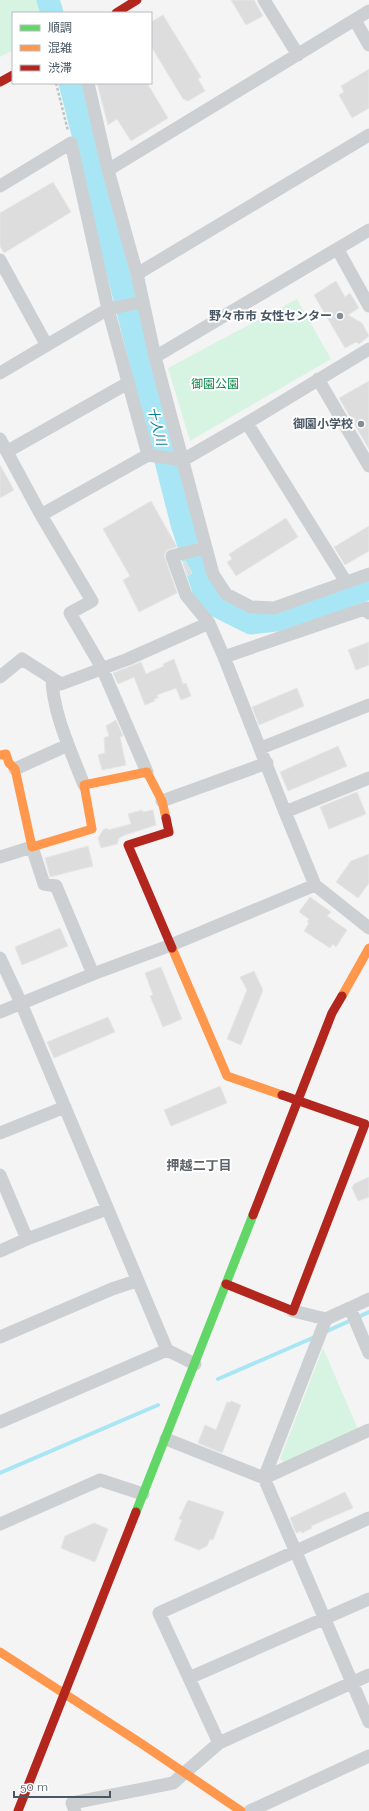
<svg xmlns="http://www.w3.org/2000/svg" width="369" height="1811" viewBox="0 0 369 1811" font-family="Raleway,'Noto Sans JP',sans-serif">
  <rect width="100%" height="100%" fill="#f4f4f4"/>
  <path fill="#d7f4e2" d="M0 0H40L43 13H13V50L0 57Z
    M297 299 331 359 190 441 168 368Z
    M323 1348 358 1429 284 1462 280 1459Z"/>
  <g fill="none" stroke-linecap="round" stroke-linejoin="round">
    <path stroke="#a9e6f5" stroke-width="4" d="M325 1332 369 1312
      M218 1379 317 1336
      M0 1473 158 1405"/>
    <path stroke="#a9e6f5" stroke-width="23" d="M48 0 52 13
      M70 83 182 524 204 591 215 605 251 623 284 619 369 588"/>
  </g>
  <path fill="#ddddde" stroke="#e5e6e6" d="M231 0H254L263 16 246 25Z
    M163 15 201 77 198 79 205 91 188 101 183 99 151 46V22Z
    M369 69V108L352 118 339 95 344 92 341 86Z
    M97 83H147L168 118 131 141 117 119 108 125Z
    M53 182 71 212 4 253 0 246V213Z
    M336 281 345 297 350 293 359 308 348 315 362 323 369 336 359 344 356 342 345 348 314 295Z
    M369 381V449L339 398Z
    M0 465 14 490 0 498Z
    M151 501 177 547 167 550 164 555 177 593 139 612 123 580 130 576 103 529Z
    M286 518 298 537 236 576 227 562 232 559 229 554Z
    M369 526V551L345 565 334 547Z
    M185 561 192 573 188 576 183 562Z
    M369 642V665L356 670 348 650Z
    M174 659 183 684 186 683 191 696 181 700 176 688 157 695 158 698 154 699 155 701 145 705 134 677 118 684 113 673 141 662 146 674 164 666 163 664Z
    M297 688 304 706 259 725 252 707Z
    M116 720 123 736 120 737 126 765 102 770 98 755 105 753 104 738 109 736 106 726Z
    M338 746 347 766 288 791 280 772Z
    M357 792 366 814 329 829 320 807Z
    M142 810 143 812 153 810 156 825 125 835 119 838 117 844 101 848 98 838 103 830 107 828 108 830 131 824 128 814Z
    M88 846 93 866 50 877 45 858Z
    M369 854V883L358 898 336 882 351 861Z
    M310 897 331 912 327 916 347 930 336 947 333 944 330 948 304 931 309 923 307 922 309 919 299 912Z
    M60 928 68 946 22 965 15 947Z
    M161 967 182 1019 163 1027 150 996 153 995 145 973Z
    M254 971 263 990 241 1045 227 1039 247 990 240 977Z
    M108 1017 115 1032 54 1058 47 1042Z
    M220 1086 227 1103 171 1126 164 1110Z
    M369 1177V1197L358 1201 352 1188 354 1184Z
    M231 1401 241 1405 222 1453 198 1443 205 1425 216 1430 227 1402 230 1403Z
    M345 1492 353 1508 311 1526 312 1528 302 1533 301 1531 296 1533 290 1518Z
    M188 1500 224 1512 213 1540 210 1539 207 1546 199 1550 174 1540 182 1520 179 1519Z
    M94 1523 108 1529 95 1562 61 1548 65 1536Z"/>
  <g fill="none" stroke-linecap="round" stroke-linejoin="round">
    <path stroke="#bbc8c4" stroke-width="2.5" stroke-dasharray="3 2" stroke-linecap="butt" d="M56 83 68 131"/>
    <path stroke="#cdd0d3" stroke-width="13" d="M264 0 298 55
      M355 20 369 45
      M88 83 108 170 137 274 155 357 213 574 226 594 251 607 274 608 369 574
      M108 170 369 11
      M0 186 71 143 108 309 148 455 41 515
      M338 250 369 306
      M0 260 46 344
      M137 274 369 135
      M155 357 369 230
      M0 373 108 309 142 302
      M318 379 369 466
      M247 423 346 582
      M0 439 41 515 92 601 70 613 102 668 147 772
      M8 451 128 383
      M148 455 183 460 247 423 369 349
      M205 548 172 556 186 595 209 623 224 657 367 608 369 613
      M224 657 285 812 315 885
      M0 677 22 659 61 684 128 659 209 623
      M52 678C52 711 72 754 84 785
      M261 748 369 705
      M15 769 68 745
      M162 801 267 763
      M285 812 369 778
      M0 857 32 847 44 884 56 886 93 974
      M0 958 21 1003 167 1350 195 1364
      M0 1012 93 974 171 945 315 885 369 928
      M0 1133 65 1107
      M0 1175 27 1239 107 1209
      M0 1251 27 1239
      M369 1299 350 1308 369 1353
      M326 1319 350 1308
      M0 1337 112 1289 136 1281
      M0 1422 167 1350
      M166 1439 264 1478 369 1722
      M264 1478 326 1319 293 1311
      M264 1478 369 1430
      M0 1524 100 1480 143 1494
      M189 1678 369 1599
      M219 1743 369 1675
      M75 1811 72 1803 173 1783 219 1743 159 1613 369 1518
      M250 1811 369 1756"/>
    <path stroke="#63d668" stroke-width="9" d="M136 1512 253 1215"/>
    <path stroke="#ff974d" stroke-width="9" d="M0 755 6 754 9 763 15 769 32 847 92 829 84 785 147 772 162 801 166 818
      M172 948 227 1076 282 1095
      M342 996 369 948
      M0 1652 142 1744 241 1811"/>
    <path stroke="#b3261e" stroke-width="9" d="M116 13 137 0
      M0 82 13 75
      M166 818 169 832 128 845 172 948
      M253 1215 332 1013 342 996
      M226 1284 293 1311 365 1124 282 1095
      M18 1811 136 1512"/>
  </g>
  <g fill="#848e96" stroke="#fff" stroke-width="1.5">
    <circle cx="340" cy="316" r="4"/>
    <circle cx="361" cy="424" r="4"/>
  </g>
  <g text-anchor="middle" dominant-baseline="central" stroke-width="4" stroke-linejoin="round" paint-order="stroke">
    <g font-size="12" font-weight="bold" fill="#485763" stroke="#fff" text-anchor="end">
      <text x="332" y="316">野々市市 女性センター</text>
      <text x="353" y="424">御園小学校</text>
    </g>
    <g font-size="12" fill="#0f8849" stroke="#fff">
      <text x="215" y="384">御園公園</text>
    </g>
    <g font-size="13" font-style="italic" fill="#037f9b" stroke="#fff">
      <text transform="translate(157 426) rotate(76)">十人川</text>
    </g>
    <g font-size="13" font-weight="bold" fill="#5e6369" stroke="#fff">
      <text x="199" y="1165">押越二丁目</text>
    </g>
  </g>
  <rect x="12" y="12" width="140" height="72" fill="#ffffff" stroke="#b6bcc1"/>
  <rect x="20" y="25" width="20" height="6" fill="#63d668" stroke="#b6bcc1"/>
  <text x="48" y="32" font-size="12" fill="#485763">順調</text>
  <rect x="20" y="45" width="20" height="6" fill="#ff974d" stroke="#b6bcc1"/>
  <text x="48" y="52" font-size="12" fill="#485763">混雑</text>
  <rect x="20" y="65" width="20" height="6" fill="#b3261e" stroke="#b6bcc1"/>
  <text x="48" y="72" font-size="12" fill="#485763">渋滞</text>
  <path d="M14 1791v6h96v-6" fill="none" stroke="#485763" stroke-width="2"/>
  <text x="20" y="1791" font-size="12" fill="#485763" stroke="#ffffff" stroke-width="3" paint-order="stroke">50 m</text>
</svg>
